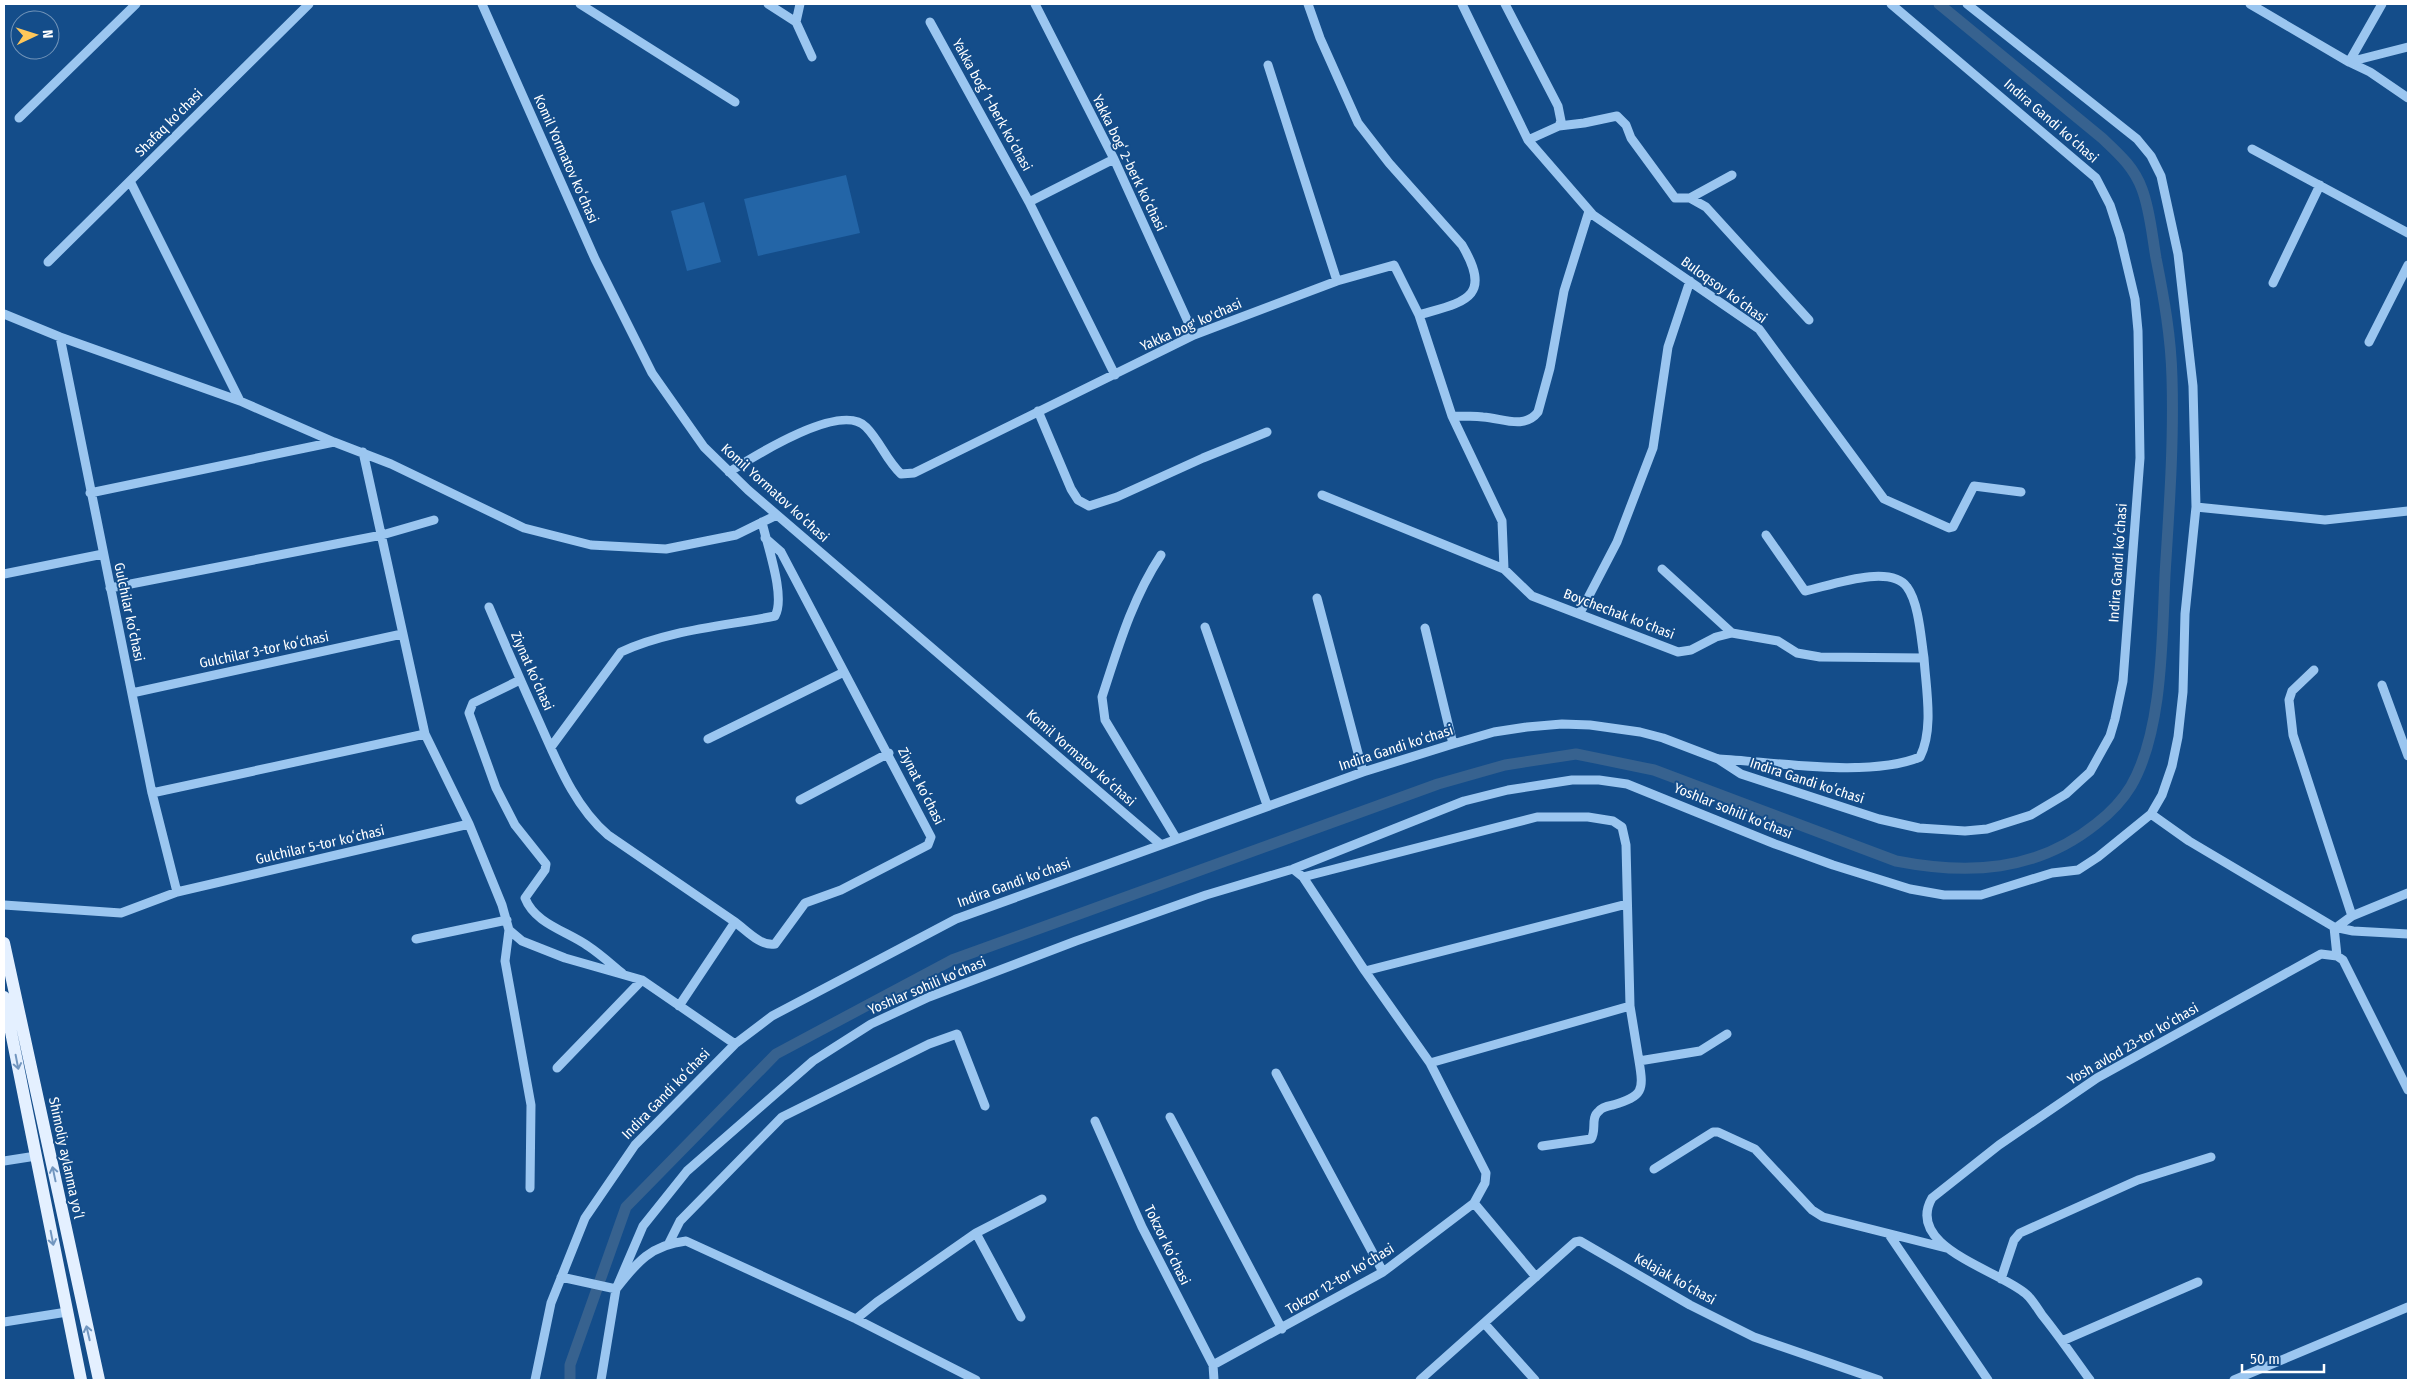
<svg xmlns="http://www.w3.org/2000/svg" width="2412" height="1384" viewBox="0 0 2412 1384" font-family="'Fira Sans Condensed',sans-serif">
  <rect width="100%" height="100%" fill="#144d8a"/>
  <path fill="#2365a7" d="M846 175 860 233 758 256 744 199Z
    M704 202 721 262 687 271 671 211Z"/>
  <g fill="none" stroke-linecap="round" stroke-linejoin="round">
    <path stroke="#37628f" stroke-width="11" d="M570 1380V1365L626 1207 776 1054 952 960 1438 784 1505 765 1576 754 1654 770 1896 861C1968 875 2036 872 2096 824 2109 814 2122 801 2131 786 2163 731 2162 638 2165 575 2169 510 2174 444 2172 378 2171 337 2164 298 2156 258 2152 235 2150 210 2142 189 2134 167 2119 154 2102 138L1939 4"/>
    <path stroke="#9bc6f0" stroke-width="9" d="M482 4 595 259 652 373 704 447 748 490 1160 844
      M580 4 735 102
      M768 4 796 22 812 57
      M1035 4 1114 159 1194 335
      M1308 4 1320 38 1358 123 1389 163 1462 245C1494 299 1463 302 1419 315
      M1462 4 1528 140 1593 215 1759 329 1884 499 1949 528 1953 527 1974 486 2021 492
      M1505 4 1558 106 1561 121 1559 126 1528 140
      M1967 4 2137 139 2151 156 2161 176 2178 254 2193 386 2196 507 2185 614 2183 692 2178 737 2172 766 2162 795 2151 814 2189 841 2334 927 2353 931 2408 934
      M2250 4 2349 62 2382 4
      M796 22 800 4
      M930 22 1029 202 1115 375
      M2349 62 2370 72 2408 98
      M2349 62 2408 47
      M1268 65 1337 281
      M19 118 136 4
      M1559 126 1584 123 1617 116 1626 125 1631 138 1675 198H1690L1706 207 1809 320
      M2252 149 2408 233
      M130 181 240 401
      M1690 198 1732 175
      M1029 202 1114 159
      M48 262 309 4
      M2273 283 2320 185
      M4 314 60 337 240 401 334 442 391 464 524 528 591 545 666 549 736 535 777 515
      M60 337 152 793 177 892
      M2369 342 2408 265
      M1038 411 1071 489 1078 500 1089 506 1117 497 1203 458 1267 432
      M1452 416C1462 416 1473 416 1483 417 1502 418 1524 430 1538 412L1550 368 1564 291 1589 211
      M363 452 425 734 469 824 502 905 509 930 522 941 565 958 642 980 735 1044
      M729 472C753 457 841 401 866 427 880 441 886 460 901 474L914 473 1194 335 1337 281 1394 265 1419 315 1452 416 1502 521 1504 569
      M90 493 334 442
      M1322 495 1504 569 1532 596 1678 652 1691 650 1716 637 1732 633 1778 641 1797 653 1820 657 1924 658C1926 689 1934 729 1920 757 1871 778 1774 762 1719 759
      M2196 507 2325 520 2408 511
      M1766 535 1805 591C1829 586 1890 563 1907 587 1919 603 1921 639 1924 658
      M1161 555C1132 599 1118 648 1102 697L1105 720 1176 838
      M1662 569 1732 633
      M4 574 103 554
      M110 588 382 535 434 520
      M1317 598 1363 772
      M489 607C506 647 523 686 541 726 558 764 575 807 608 835L735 922 679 1006
      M1580 613 1617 542 1653 448 1668 347 1690 281
      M1205 627 1267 805
      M1425 628 1453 744
      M2314 670 2292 691 2289 700 2293 735 2352 916
      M520 680 473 703 469 713 496 788 515 825 546 864 545 870 525 898C535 924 567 931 588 946 600 954 611 964 622 973
      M2382 685 2408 756
      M132 693 402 634
      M708 739 844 672
      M551 747 621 652C668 630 725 626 775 616 786 597 767 545 762 522
      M152 793 425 734
      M800 800 889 753
      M1303 877 1537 817H1588L1613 821 1622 827 1626 845 1630 1006 1639 1061 1700 1051 1727 1034
      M4 905 121 913 177 892 469 824
      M735 922C746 930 761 947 775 944L805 903 841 890 928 845 931 837 781 552 765 538
      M2334 927 2337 956
      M2337 927 2352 916 2408 893
      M509 930 505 961 531 1105 530 1188
      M416 939 507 920
      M1365 971 1627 904
      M1430 1063 1630 1006
      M557 1068 642 980
      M1276 1073 1383 1272
      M1170 1117 1282 1329
      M1095 1121 1142 1227 1213 1365 1214 1380
      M1542 1146 1591 1139C1597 1130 1590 1118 1599 1111 1602 1107 1608 1106 1613 1105 1643 1096 1644 1091 1639 1061
      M4 1161 36 1156
      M1654 1169 1713 1132H1718L1755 1149 1812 1210 1823 1217 1946 1248
      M1474 1203 1536 1277
      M976 1233 1042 1199
      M1890 1236 1988 1380
      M669 1243 680 1221 782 1117 929 1044 957 1034 985 1106
      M561 1277 616 1289C637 1262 651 1245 686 1241L856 1319 877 1302 976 1233 1021 1317
      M2001 1279 2014 1240 2020 1233 2138 1180 2211 1157
      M856 1319 976 1380
      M4 1322 67 1312
      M1484 1323 1535 1380
      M2062 1341 2198 1282
      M1213 1365 1383 1272 1474 1203 1485 1183 1486 1173 1430 1063 1365 971 1303 877 1293 869
      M535 1380 551 1303 585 1218 635 1145 735 1044 772 1016 956 919 1363 772 1453 744 1494 732 1527 727 1562 724 1590 725 1640 732 1663 738 1718 759 1741 774 1879 819 1919 828 1965 831 1987 829 2031 815 2066 794 2090 772 2110 736 2115 719 2123 681 2140 458 2138 331 2135 299 2120 236 2110 205 2096 178 1891 4
      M601 1380 616 1289 643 1226 687 1171 813 1061 871 1024 929 997 1076 941 1206 895 1293 869 1464 801 1508 790 1572 780H1599L1627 784 1775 844 1833 865 1910 889 1944 895H1981L2052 873 2078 870 2098 857 2151 814
      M1420 1380 1575 1242 1580 1241 1690 1305 1754 1337 1879 1380
      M2090 1380C2074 1358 2059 1336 2042 1315 2037 1308 2032 1299 2026 1294 1999 1270 1904 1247 1932 1198L1999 1145 2097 1078 2321 954 2337 956 2343 960 2408 1090
      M2234 1380 2408 1307"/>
    <path stroke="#e4f0ff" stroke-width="12" d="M4 943 99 1380
      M4 997 81 1380"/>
  </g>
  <defs><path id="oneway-shaft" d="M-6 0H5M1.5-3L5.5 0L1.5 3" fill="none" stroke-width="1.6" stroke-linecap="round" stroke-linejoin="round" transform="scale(1.25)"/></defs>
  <g stroke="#7296bf">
    <use href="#oneway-shaft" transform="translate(17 1062) rotate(79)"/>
    <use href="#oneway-shaft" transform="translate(54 1174) rotate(-102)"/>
    <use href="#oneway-shaft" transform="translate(52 1238) rotate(79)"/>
    <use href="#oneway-shaft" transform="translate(88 1333) rotate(-103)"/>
  </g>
  <g text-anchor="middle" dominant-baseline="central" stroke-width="4" stroke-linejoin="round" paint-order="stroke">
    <g font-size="14" fill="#fff" stroke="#144d8a">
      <text transform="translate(992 105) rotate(61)">Yakka bogʻ 1-berk koʻchasi</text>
      <text transform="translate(2051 121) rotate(41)">Indira Gandi koʻchasi</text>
      <text transform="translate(169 123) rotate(-45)">Shafaq koʻchasi</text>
      <text transform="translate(566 159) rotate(66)">Komil Yormatov koʻchasi</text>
      <text transform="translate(1129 163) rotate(64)">Yakka bogʻ 2-berk koʻchasi</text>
      <text transform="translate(1724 290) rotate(36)">Buloqsoy koʻchasi</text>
      <text transform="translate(1191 325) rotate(-24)">Yakka bog' ko'chasi</text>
      <text transform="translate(775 493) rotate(42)">Komil Yormatov koʻchasi</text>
      <text transform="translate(2118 563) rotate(-86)">Indira Gandi koʻchasi</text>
      <text transform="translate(129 612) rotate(78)">Gulchilar koʻchasi</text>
      <text transform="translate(1619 614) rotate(21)">Boychechak koʻchasi</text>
      <text transform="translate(264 650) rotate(-12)">Gulchilar 3-tor koʻchasi</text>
      <text transform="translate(532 671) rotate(66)">Ziynat koʻchasi</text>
      <text transform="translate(1396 748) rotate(-18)">Indira Gandi koʻchasi</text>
      <text transform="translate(1081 758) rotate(41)">Komil Yormatov koʻchasi</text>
      <text transform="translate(1807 781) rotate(18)">Indira Gandi koʻchasi</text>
      <text transform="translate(921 786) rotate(63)">Ziynat koʻchasi</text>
      <text transform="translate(1733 811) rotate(22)">Yoshlar sohili koʻchasi</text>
      <text transform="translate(320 845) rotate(-13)">Gulchilar 5-tor koʻchasi</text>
      <text transform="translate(1014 883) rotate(-20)">Indira Gandi koʻchasi</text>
      <text transform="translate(927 986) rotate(-23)">Yoshlar sohili koʻchasi</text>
      <text transform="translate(2133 1044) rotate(-30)">Yosh avlod 23-tor koʻchasi</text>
      <text transform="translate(666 1094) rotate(-46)">Indira Gandi koʻchasi</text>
      <text transform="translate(66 1158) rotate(78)">Shimoliy aylanma yoʻl</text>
      <text transform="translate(1167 1245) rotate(64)">Tokzor koʻchasi</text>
      <text transform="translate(1340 1279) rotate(-31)">Tokzor 12-tor koʻchasi</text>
      <text transform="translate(1675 1279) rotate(29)">Kelajak koʻchasi</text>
    </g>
  </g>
  <rect width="2412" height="1384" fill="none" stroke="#ffffff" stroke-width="10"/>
  <g transform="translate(35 35) rotate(86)"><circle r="24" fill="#144d8a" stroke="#7294b9"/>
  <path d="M0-4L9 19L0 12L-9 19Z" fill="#ffc75a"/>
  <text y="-8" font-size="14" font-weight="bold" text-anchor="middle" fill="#ffffff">N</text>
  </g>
  <path d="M2242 1364v8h82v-8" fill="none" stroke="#ffffff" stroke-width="2.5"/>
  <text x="2250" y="1364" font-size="15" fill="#ffffff" stroke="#144d8a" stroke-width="4" paint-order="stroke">50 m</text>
</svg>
